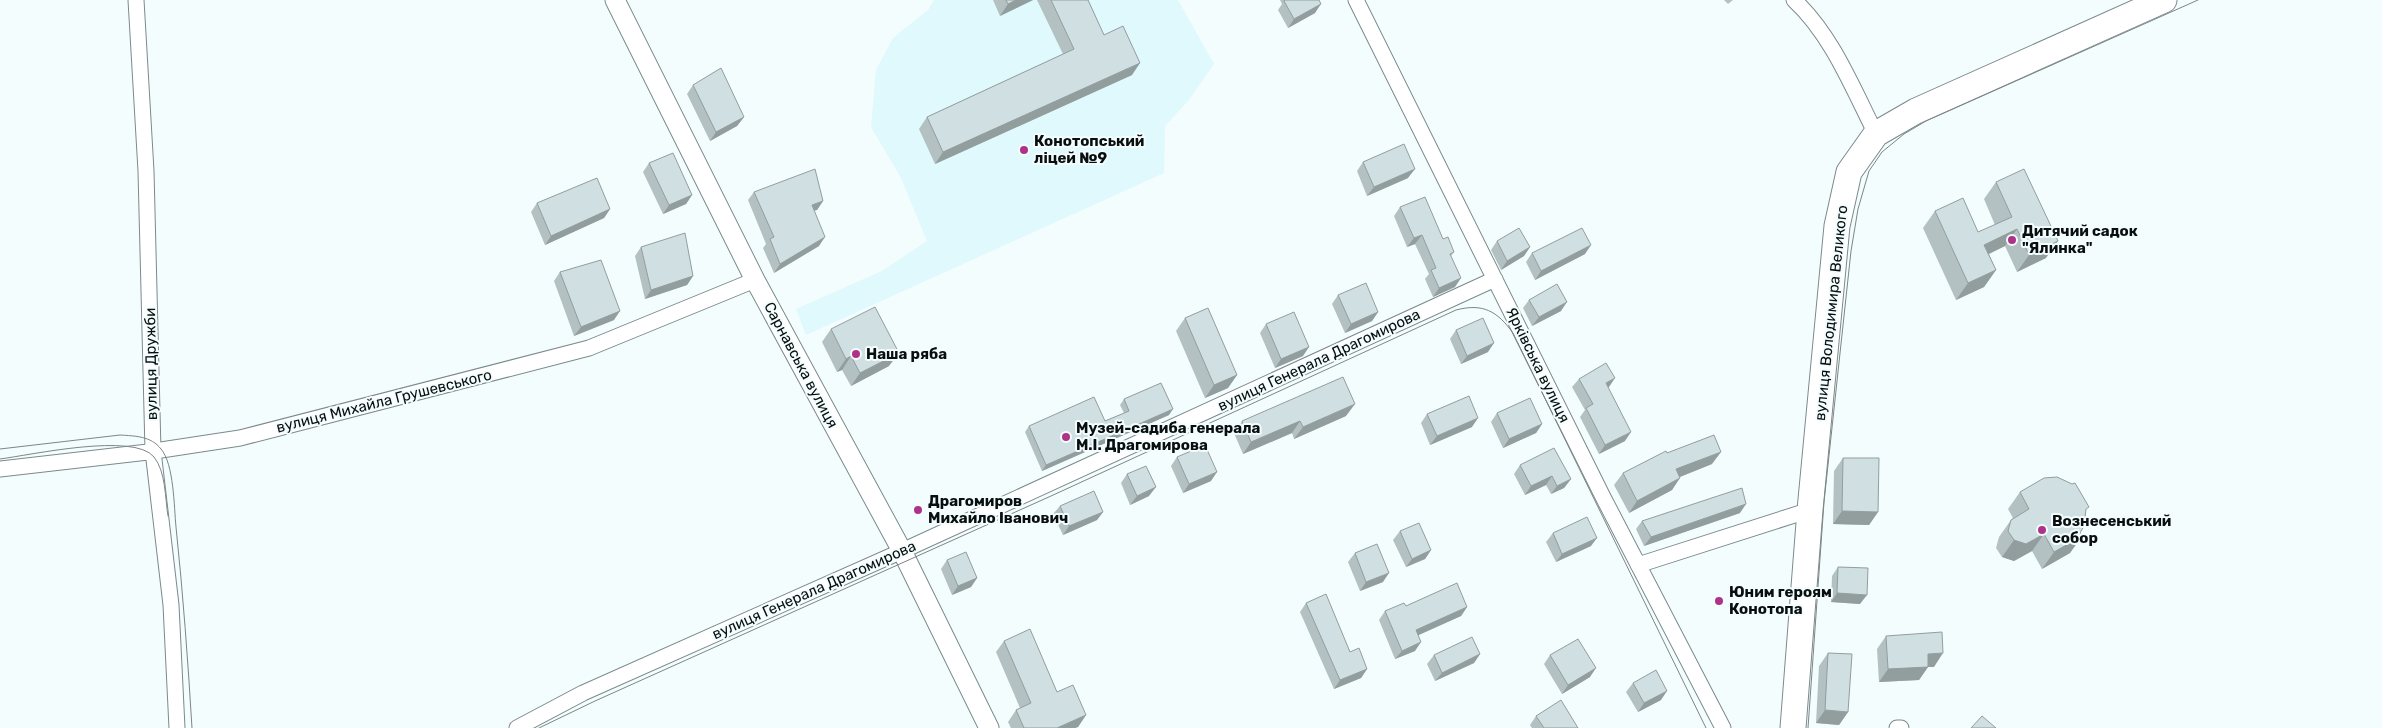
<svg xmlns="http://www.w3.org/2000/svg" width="2382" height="728" viewBox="0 0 2382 728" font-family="Rubik,sans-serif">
  <rect width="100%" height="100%" fill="#f3fdfe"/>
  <path fill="#dff9fc" d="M934 0H1178L1214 64 1189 100 1165 126 1164 173 806 335 796 309 882 271 927 241 901 178 871 127 876 70 893 38 928 10Z"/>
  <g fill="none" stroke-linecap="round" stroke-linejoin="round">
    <g stroke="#7b8a8c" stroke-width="17">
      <path id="minor" d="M136 0 146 171 153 451 171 605 177 728
        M1356 0 1603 497 1723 728
        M1794 0C1832 35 1853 89 1876 134
        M0 469 148 452 240 438 589 348 755 280
        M1638 565 1810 510
        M517 728 583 693 902 551 1495 279
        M1897 728H1901"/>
    </g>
    <g stroke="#7b8a8c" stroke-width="21">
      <path id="tertiary" d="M615 0 755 280 902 551 989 728"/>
    </g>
    <g stroke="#7b8a8c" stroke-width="27">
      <path id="primary" d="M1793 728 1810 510 1837 226 1849 172 1876 134 1916 111 2164 0"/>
    </g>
    <use href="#minor" stroke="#fff" stroke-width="15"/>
    <use href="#tertiary" stroke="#fff" stroke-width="19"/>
    <use href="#primary" stroke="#fff" stroke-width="25"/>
    <path stroke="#7e8586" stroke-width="1" d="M0 449 120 435C135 436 151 436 161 449 174 464 174 507 176 527 183 594 188 661 192 728
      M0 459C31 455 134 432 154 457 166 472 165 498 168 516
      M539 728 595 701 1051 496 1456 310C1483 303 1497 311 1513 333L1706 728
      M1808 728 1824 502 1851 251 1858 209 1869 171 1882 152 1904 134 1926 121 2198 0"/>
  </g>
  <path fill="#b3c1c2" d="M993 0H1033L1000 16Z
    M1037 0H1088L1104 35 1132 75 935 164 919 129 927 117 1063 54Z
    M1280 0H1319L1315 13 1288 28 1278 10 1282 4Z
    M1724 0H1733L1728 4Z
    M693 85 744 117 737 126 710 141 687 94Z
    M1363 162 1408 178 1367 196 1357 171Z
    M649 163 692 195 686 204 663 214 643 172Z
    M1996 182 2046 258 2017 272 2005 246 1989 254 1996 270 1984 287 1956 300 1923 228 1935 211 1978 232 1995 225 1984 199Z
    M754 192 823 201 817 210H814L819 246 774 273 763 248 766 244 748 200Z
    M537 203 610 209 604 218 545 245 531 212Z
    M1400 207 1443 239 1454 252 1451 256 1455 287 1433 297 1425 279 1429 274 1415 244 1407 247 1394 216Z
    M1497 241 1530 247 1524 256 1501 270 1491 250Z
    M641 247 693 276 687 285 645 299 635 256Z
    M1532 253 1585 254 1535 280 1526 262Z
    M560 272 614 320 574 336 554 281Z
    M1338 295 1378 312 1372 321 1345 333 1332 304Z
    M1529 300 1561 311 1532 326 1523 308Z
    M1185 318 1237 375 1228 388 1205 398 1176 331Z
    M1266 324 1303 356 1275 368 1260 333Z
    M831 329 889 366 851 386 842 370 837 372 822 342Z
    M1456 330 1488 352 1461 364 1450 339Z
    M1579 379 1608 388 1625 441 1599 454 1580 417 1585 410 1572 387Z
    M1124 399 1169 415 1042 471 1025 432 1029 426 1105 421 1124 413 1120 405Z
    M1497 413 1542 424 1536 433 1503 448 1491 422Z
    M1427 414 1472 427 1430 445 1421 423Z
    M1346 416 1294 439 1292 433 1243 454 1234 433 1242 421Z
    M1667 453 1712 464 1680 477 1672 490 1629 513 1614 485 1623 473Z
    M1177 457 1211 481 1183 493 1171 466Z
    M1843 458 1878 512 1869 525 1833 524 1834 471Z
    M1520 465 1571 479 1564 488 1551 494 1546 485 1525 495 1514 474Z
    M1127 474 1149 496 1130 505 1121 483Z
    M2020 492 2086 512 2080 533 2082 536 2070 553 2042 569 2032 551 2014 561 2002 557 1996 548 1999 537 2011 520 2013 518 2008 509Z
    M1060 506 1103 512 1097 520 1063 535 1053 514Z
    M1740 513 1644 546 1636 529 1642 521Z
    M1400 531 1431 550 1425 559 1406 567 1393 540Z
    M1553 533 1591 546 1556 562 1546 542Z
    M1355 553 1383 582 1360 591 1348 562Z
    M947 560 977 578 971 587 952 595 941 569Z
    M1838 567 1860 604 1831 602 1832 576Z
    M1306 603 1350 652 1367 669 1361 678 1334 689 1300 612Z
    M1406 606 1467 607 1461 616 1418 635 1415 651 1395 659 1379 620 1385 611Z
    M1886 636 1934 667H1928L1919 680 1879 682 1877 649Z
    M1004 641 1057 692 1086 715 1078 727 1075 728H1011L1008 722 1016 710 1020 708 996 652Z
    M1828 653 1848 712 1839 725 1816 723 1819 666Z
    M1480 654 1474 663 1435 681 1427 664 1434 655Z
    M1550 655 1590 677 1562 694 1544 664Z
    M1633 683 1661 700 1638 712 1626 692Z
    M1536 716 1578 728H1532L1530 725Z"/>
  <path fill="#929d9e" d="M1016 0H1033L1000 16 1008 4Z
    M1321 4 1315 13 1288 28 1294 19Z
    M1140 63 1132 75 935 164 943 152Z
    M744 117 737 126 710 141 716 132Z
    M1415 169 1408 178 1367 196 1374 187Z
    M692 195 686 204 663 214 669 205Z
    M823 201 817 210 806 213 812 205Z
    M610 209 604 218 545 245 551 236Z
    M2017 229 2005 246 1972 262 1984 245Z
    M1422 235 1415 244 1407 247 1414 238Z
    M825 237 819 246 774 273 780 264Z
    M2058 241 2046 258 2017 272 2029 255Z
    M1591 245 1585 254 1535 280 1541 271Z
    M1530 247 1524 256 1501 270 1507 261Z
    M1996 270 1984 287 1956 300 1968 283Z
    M693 276 687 285 645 299 651 290Z
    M1461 278 1455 287 1433 297 1439 288Z
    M1567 302 1561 311 1532 326 1539 317Z
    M620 311 614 320 574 336 581 327Z
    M1378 312 1372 321 1345 333 1351 324Z
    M1494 343 1488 352 1461 364 1467 356Z
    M1309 347 1303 356 1275 368 1281 359Z
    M899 353 889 366 851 386 860 373Z
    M851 356 842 370 837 372 846 359Z
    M1237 375 1228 388 1205 398 1214 385Z
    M1615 378 1609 387 1600 392 1606 383Z
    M1355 404 1346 416 1294 439 1303 427Z
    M1173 409 1169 415 1042 471 1046 465Z
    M1478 418 1472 427 1430 445 1437 436Z
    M1300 421 1292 433 1243 454 1251 442Z
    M1542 424 1536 433 1503 448 1509 439Z
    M1631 432 1625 441 1599 454 1605 445Z
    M1721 452 1712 464 1667 482 1676 469Z
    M1217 472 1211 481 1183 493 1189 484Z
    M1552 476 1546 485 1525 495 1531 486Z
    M1680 478 1672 490 1629 513 1637 501Z
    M1571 479 1564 488 1551 494 1557 486Z
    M1156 487 1149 496 1130 505 1137 496Z
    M1746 504 1740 513 1644 546 1651 537Z
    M1842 511 1878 512 1869 525 1833 524Z
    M1103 512 1097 520 1063 535 1069 526Z
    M2044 534 2032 551 2014 561 2002 557 2014 540Z
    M2082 536 2070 553 2042 569 2054 552Z
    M1597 538 1591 546 1556 562 1562 554Z
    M1431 550 1425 559 1406 567 1412 559Z
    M1389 573 1383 582 1360 591 1366 582Z
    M977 578 971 587 952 595 958 586Z
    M1837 593 1867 595 1860 604 1831 602Z
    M1467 607 1461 616 1410 639 1416 630Z
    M1421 642 1415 651 1395 659 1402 651Z
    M1943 653 1934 667H1928L1919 680 1879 682 1888 669 1928 654Z
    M1480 654 1474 663 1435 681 1442 673Z
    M1596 668 1590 677 1562 694 1568 685Z
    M1367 669 1361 678 1334 689 1340 680Z
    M1667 691 1661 700 1638 712 1644 703Z
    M1825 710 1848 712 1839 725 1816 723Z
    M1086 715 1078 727 1075 728H1057Z"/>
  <path fill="#d0e0e2" stroke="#929d9e" d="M1006 0H1016L1008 4Z
    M1051 0H1088L1104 35 1123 26 1140 63 943 152 927 117 1074 49Z
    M1285 0H1319L1321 4 1294 19 1284 1Z
    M721 68 744 117 716 132 693 85Z
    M1404 144 1415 169 1374 187 1363 162Z
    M673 153 692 195 669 205 649 163Z
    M815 169 823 201 812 205 825 237 780 264 770 239 774 237 754 192Z
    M2024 169 2058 241 2029 255 2017 229 1984 245 1996 270 1968 283 1935 211 1963 198 1978 232 2012 217 1996 182Z
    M597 178 610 209 551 236 537 203Z
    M1425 197 1443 239 1448 237 1454 252 1450 254 1461 278 1439 288 1431 270 1436 268 1422 235 1414 238 1400 207Z
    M1519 228 1530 247 1507 261 1497 241Z
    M1582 228 1591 245 1541 271 1532 253Z
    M685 233 693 276 651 290 641 247Z
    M601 260 620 311 581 327 560 272Z
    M1366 283 1378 312 1351 324 1338 295Z
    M1557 284 1567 302 1539 317 1529 300Z
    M875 307 899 353 860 373 851 356 846 359 831 329Z
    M1208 308 1237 375 1214 385 1185 318Z
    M1294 312 1309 347 1281 359 1266 324Z
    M1483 318 1494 343 1467 356 1456 330Z
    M1606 363 1615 378 1606 383 1631 432 1605 445 1586 408 1593 404 1579 379Z
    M1343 377 1355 404 1303 427 1300 421 1251 442 1242 421Z
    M1161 383 1173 409 1046 465 1029 426 1094 397 1105 421 1129 411 1124 399Z
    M1469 396 1478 418 1437 436 1427 414Z
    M1530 398 1542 424 1509 439 1497 413Z
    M1714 435 1721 452 1676 469 1680 478 1637 501 1623 473 1666 451 1667 453Z
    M1205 445 1217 472 1189 484 1177 457Z
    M1554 448 1571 479 1557 486 1552 476 1531 486 1520 465Z
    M1843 458H1879L1878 512 1842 511Z
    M1146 466 1156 487 1137 496 1127 474Z
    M2057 477 2072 484 2075 483 2089 507 2086 509 2084 526 2080 533 2082 536 2054 552 2044 534 2026 544 2014 540 2008 531 2011 520 2029 509 2020 492 2044 478Z
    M1742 488 1746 504 1651 537 1642 521Z
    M1094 491 1103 512 1069 526 1060 506Z
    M1587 517 1597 538 1562 554 1553 533Z
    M1419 523 1431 550 1412 559 1400 531Z
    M1377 544 1389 573 1366 582 1355 553Z
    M966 552 977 578 958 586 947 560Z
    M1838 567 1868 568 1867 595 1837 593Z
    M1457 583 1467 607 1416 630 1421 642 1402 651 1385 611 1404 603 1406 606Z
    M1326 594 1350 652 1359 648 1367 669 1340 680 1306 603Z
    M1030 629 1057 692 1073 685 1086 715 1057 728H1024L1016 710 1031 703 1004 641Z
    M1942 632 1943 653 1928 654V667L1888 669 1886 636Z
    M1472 637 1480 654 1442 673 1434 655Z
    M1578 639 1596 668 1568 685 1550 655Z
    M1828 653 1852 654 1848 712 1825 710Z
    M1656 670 1667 691 1644 703 1633 683Z
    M1561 700 1578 728H1544L1536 716Z
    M1982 716 1996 728H1971Z"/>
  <g fill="#ad3388" stroke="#f3fdfe" stroke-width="2">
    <circle cx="1024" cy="150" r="5"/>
    <circle cx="2012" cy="240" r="5"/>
    <circle cx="856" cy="354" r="5"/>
    <circle cx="1066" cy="437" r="5"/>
    <circle cx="918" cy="510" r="5"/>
    <circle cx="2042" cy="530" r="5"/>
    <circle cx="1719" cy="601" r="5"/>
  </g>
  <g text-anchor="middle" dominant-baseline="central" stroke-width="4" stroke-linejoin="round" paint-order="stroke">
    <g font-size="15" font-weight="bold" fill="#090e0f" stroke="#f3fdfe" text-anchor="start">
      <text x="1034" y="141">Конотопський<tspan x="1034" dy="17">ліцей №9</tspan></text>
      <text x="2022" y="231">Дитячий садок<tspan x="2022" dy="17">"Ялинка"</tspan></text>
      <text x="866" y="354">Наша ряба</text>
      <text x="1076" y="428">Музей-садиба генерала<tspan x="1076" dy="17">М.І. Драгомирова</tspan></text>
      <text x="928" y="501">Драгомиров<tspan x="928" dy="17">Михайло Іванович</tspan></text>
      <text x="2052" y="521">Вознесенський<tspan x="2052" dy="17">собор</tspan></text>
      <text x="1729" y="592">Юним героям<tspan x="1729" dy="17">Конотопа</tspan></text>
    </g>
    <g font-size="15" fill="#090e0f" stroke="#f3fdfe">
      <text transform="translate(1831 313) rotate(-84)">вулиця Володимира Великого</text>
      <text transform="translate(1319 360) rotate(-25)">вулиця Генерала Драгомирова</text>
      <text transform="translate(151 364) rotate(-91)">вулиця Дружби</text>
      <text transform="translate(801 365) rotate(62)">Сарнавська вулиця</text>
      <text transform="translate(1538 365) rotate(64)">Ярківська вулиця</text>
      <text transform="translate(384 401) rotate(-14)">вулиця Михайла Грушевського</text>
      <text transform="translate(814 590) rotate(-24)">вулиця Генерала Драгомирова</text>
    </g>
  </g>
</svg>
